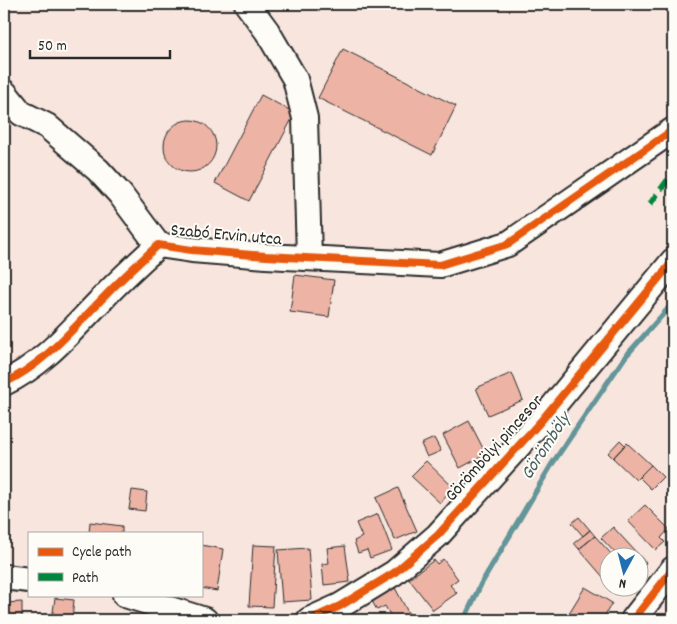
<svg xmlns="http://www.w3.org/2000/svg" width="677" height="624" viewBox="0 0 677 624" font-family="Dekko,sans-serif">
  <rect width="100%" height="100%" fill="#f8e6de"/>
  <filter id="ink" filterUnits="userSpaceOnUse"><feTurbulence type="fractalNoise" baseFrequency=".02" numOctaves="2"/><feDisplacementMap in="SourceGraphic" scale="10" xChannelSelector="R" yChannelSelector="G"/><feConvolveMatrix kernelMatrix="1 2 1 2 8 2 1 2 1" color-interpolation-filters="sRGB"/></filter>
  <g filter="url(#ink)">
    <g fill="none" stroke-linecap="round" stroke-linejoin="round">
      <path stroke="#649599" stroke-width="5.5" d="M464 620 481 584 552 464 625 357 673 303"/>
    </g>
    <path fill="#edb4a5" stroke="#2b2b2b" d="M343 49 456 106 432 155 318 98Z
      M261 95 295 113 249 201 215 183Z
      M164 146a26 26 0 1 1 52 0a26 26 0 1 1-52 0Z
      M295 275 334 280 329 317 290 312Z
      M512 373 523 400 488 415 476 388Z
      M469 421 486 454 460 468 443 435Z
      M434 438 441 451 427 457 421 444Z
      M620 440 625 445 613 458 608 453Z
      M627 443 651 465 636 480 613 458Z
      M426 461 454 488 440 503 411 476Z
      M651 465 663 477 651 489 639 477Z
      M398 488 417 531 395 540 376 498Z
      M132 490 147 492 145 511 129 509Z
      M645 505 669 529 661 538 665 542 656 550 628 521Z
      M378 514 392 550 370 558 367 550 358 553 354 541 362 537 356 523Z
      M579 517 590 530 583 536 572 523Z
      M90 522 122 526V533H89Z
      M613 527 646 563 640 569V556H618L601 538Z
      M590 530 595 536 579 549 574 543Z
      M595 536 613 556H610V585L579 549Z
      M201 545 223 549 217 591 201 588Z
      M253 545 276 546 272 607 249 606Z
      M345 546 350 582 324 585 322 564 329 563 327 548Z
      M308 548 312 600 282 602 278 550Z
      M443 559 458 579 450 585 457 593 433 610 409 579 434 560 437 564Z
      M392 582 412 620H393L385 606 377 610 368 594Z
      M585 587 612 603 602 620H581L569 613Z
      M55 598 74 600 72 620H47L48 618 52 619Z
      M22 602V620H4V603Z"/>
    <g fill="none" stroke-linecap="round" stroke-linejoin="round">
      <g stroke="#2b2b2b" stroke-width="28">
        <path id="minor" d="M247 4 267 31 295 79 305 118 309 257
          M5 93 21 113 47 126 98 170 120 194 158 245
          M4 383C45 364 74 327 105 296 122 278 140 262 158 245L192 250 266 256 440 265 508 244 673 130
          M4 577 29 580
          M125 595 205 620
          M309 620 340 606 394 573 438 535 541 421 673 261
          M633 620 673 569"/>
      </g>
      <use href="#minor" stroke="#fdfcf7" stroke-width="24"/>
      <path stroke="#00873e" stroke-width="6" stroke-dasharray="12 6" stroke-linecap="butt" d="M650 204 673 173"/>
      <g stroke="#fdfcf7" stroke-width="11">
        <path id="cycleway" d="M4 383C45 364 74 327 105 296 122 278 140 262 158 245L192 250 266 256 440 265 508 244 673 130
          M309 620 340 606 394 573 438 535 541 421 673 261
          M633 620 673 569"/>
      </g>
      <use href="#cycleway" stroke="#e8590c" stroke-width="8"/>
    </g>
  </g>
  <g text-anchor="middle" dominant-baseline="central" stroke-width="4" stroke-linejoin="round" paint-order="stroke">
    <g font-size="18" fill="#2b2b2b" stroke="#fdfcf7">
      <text transform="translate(226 236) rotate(5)">Szabó Ervin utca</text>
      <text transform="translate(495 449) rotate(-48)">Görömbölyi pincesor</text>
    </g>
    <g font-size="19" font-style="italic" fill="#486062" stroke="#fdfcf7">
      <text transform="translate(547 447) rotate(-57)">Görömböly</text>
    </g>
  </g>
  <rect width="677" height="624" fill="none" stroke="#fdfcf7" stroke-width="20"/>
  <rect x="10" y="10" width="657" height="604" fill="none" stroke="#2b2b2b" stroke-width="2" filter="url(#ink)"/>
  <rect x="28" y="532" width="175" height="65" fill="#fdfcf7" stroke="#a9a8a5"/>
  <rect x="38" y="548" width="25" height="8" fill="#e8590c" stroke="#a9a8a5"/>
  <text x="72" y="556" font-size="15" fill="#2b2b2b">Cycle path</text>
  <rect x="38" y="573" width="25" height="8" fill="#00873e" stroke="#a9a8a5"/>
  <text x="72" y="582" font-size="15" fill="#2b2b2b">Path</text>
  <g transform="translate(624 572) rotate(187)"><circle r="24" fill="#fdfcf7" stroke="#a9a8a5"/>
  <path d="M0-4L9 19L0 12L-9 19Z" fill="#1f6fb2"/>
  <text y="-8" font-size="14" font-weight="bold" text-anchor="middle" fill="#2b2b2b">N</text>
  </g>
  <path d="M30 50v8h140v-8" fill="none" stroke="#2b2b2b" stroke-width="2.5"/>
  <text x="38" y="50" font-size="15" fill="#2b2b2b" stroke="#fdfcf7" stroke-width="4" paint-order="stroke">50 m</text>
</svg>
